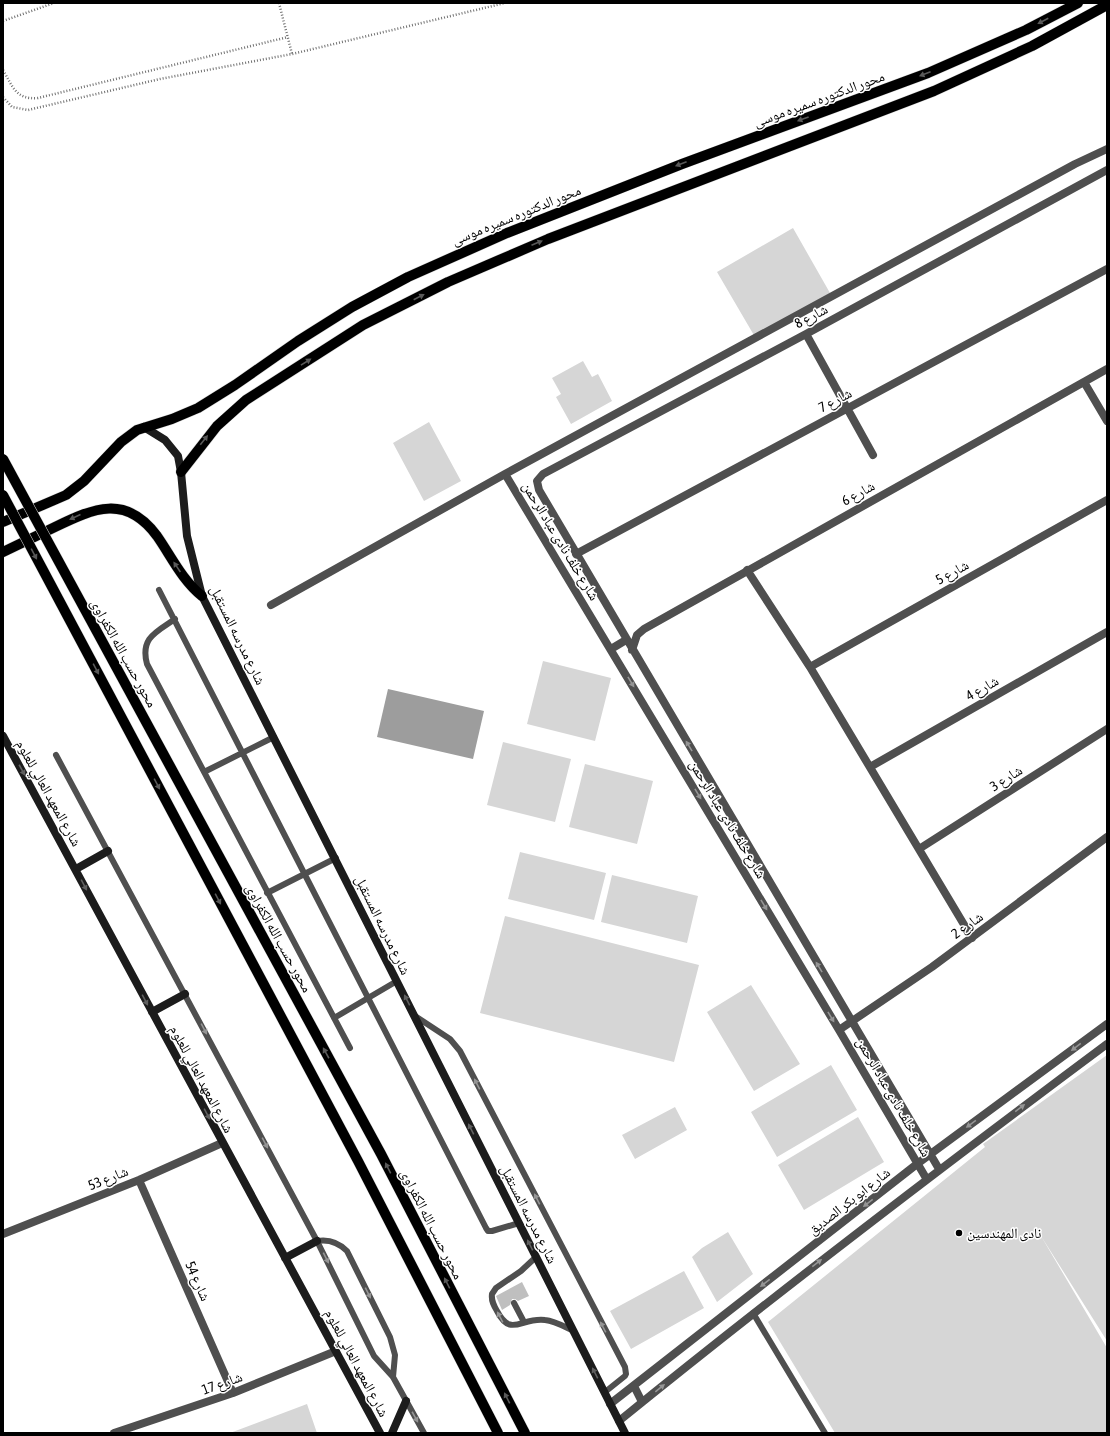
<svg xmlns="http://www.w3.org/2000/svg" width="1110" height="1436" viewBox="0 0 1110 1436" font-family="'Asap Condensed','Noto Naskh Arabic',sans-serif">
  <rect width="100%" height="100%" fill="#fff"/>
  <path fill="#d6d6d6" d="M793 228 830 293 755 337 717 272Z
    M583 361 592 377 598 374 612 401 571 424 556 397 561 394 552 378Z
    M429 422 461 481 424 501 393 443Z
    M543 661 611 678 595 741 527 724Z
    M503 742 571 759 555 822 487 805Z
    M585 764 653 781 637 844 569 827Z
    M520 852 606 873 594 920 508 899Z
    M612 875 698 896 687 943 601 922Z
    M505 916 699 965 674 1062 480 1013Z
    M751 985 800 1064 754 1091 707 1012Z
    M1107 1055V1341L1041 1236 1107 1348V1433H835L768 1322 985 1147 983 1144Z
    M831 1065 857 1110 777 1157 751 1112Z
    M675 1107 687 1130 635 1159 622 1135Z
    M858 1117 884 1162 804 1210 778 1165Z
    M728 1232 753 1274 717 1302 692 1257 702 1248Z
    M684 1271 704 1308 631 1349 610 1311Z
    M307 1404 317 1433H230Z"/>
  <path fill="#9d9d9d" d="M388 689 484 711 473 759 377 737Z"/>
  <path fill="#bfbfbf" d="M522 1282 529 1296 518 1301 515 1299H512L510 1305 502 1310 496 1296Z"/>
  <g fill="none" stroke-linecap="round" stroke-linejoin="round">
    <g stroke="#dbdbdb" stroke-width="11">
      <path id="primary" d="M181 472 217 426 246 400 363 325 448 282 548 239 934 91 1032 46 1107 5
        M3 522 66 495 84 481 121 442 137 430 172 419 198 408 235 385 298 341 352 307 408 277 507 233 682 164 928 73 1026 30 1078 3
        M3 552C20 544 38 535 55 527 94 508 126 494 157 536 171 556 182 580 202 596"/>
    </g>
    <path stroke="#717171" stroke-width="2.5" stroke-dasharray="1 2" stroke-linecap="butt" d="M279 3 292 54
      M3 21 54 3
      M3 70C13 87 16 100 38 98L288 37
      M3 97 12 107 28 110 160 79 292 54 505 3"/>
    <path stroke="#4f4f4f" stroke-width="6" d="M159 590 486 1228 488 1231H492L519 1223
      M175 619C156 632 140 638 147 664L350 1048
      M56 755 317 1241 374 1356 393 1377 424 1433
      M204 772 274 737
      M267 893 336 858
      M415 1016 450 1039 460 1051 625 1367 626 1374 625 1376 605 1392
      M334 1018 397 981
      M317 1241C329 1239 338 1242 347 1251L390 1337 395 1355 393 1377
      M536 1257 521 1271 496 1288 492 1294C491 1301 494 1306 497 1311 511 1338 521 1317 545 1320 555 1321 565 1327 574 1331
      M514 1303 524 1322
      M753 1313 825 1433"/>
    <path stroke="#4f4f4f" stroke-width="8" d="M806 334 873 455
      M1084 382 1107 421
      M505 474 839 1030 926 1178
      M576 554 1107 269
      M747 570 810 667 972 938
      M271 605 505 474 1075 164 1107 149
      M611 649 626 640
      M632 650 637 635 644 629 1107 369
      M810 667 1107 500
      M870 767 1107 632
      M919 849 1107 729
      M839 1030 932 967 1107 837
      M939 1169 539 490 537 481 543 474 806 334 1107 170
      M139 1180 233 1393
      M3 1234 139 1180 222 1143
      M634 1386 642 1402
      M610 1404 917 1164 1107 1024
      M619 1421C779 1291 942 1167 1107 1044
      M114 1433 233 1393 336 1351"/>
    <path stroke="#1c1c1c" stroke-width="8" d="M144 427 165 440 178 456 181 472 187 536 202 596 625 1433
      M3 736 380 1433
      M76 869 108 851
      M152 1012 185 994
      M285 1258 317 1241
      M392 1433 406 1401"/>
    <use href="#primary" stroke="#000" stroke-width="10"/>
    <g stroke="#dbdbdb" stroke-width="11" stroke-linecap="butt">
      <path id="primary-bridge" d="M3 459 381 1154 525 1433
        M3 495 358 1161 498 1433"/>
    </g>
    <use href="#primary-bridge" stroke="#000" stroke-width="10"/>
  </g>
  <defs><path id="oneway-solid" d="M-6-.8H1V-3.2L6.5 0L1 3.2V.8H-6Z"/></defs>
  <g fill="#595959">
    <use href="#oneway-solid" transform="translate(1043 21) rotate(152)"/>
    <use href="#oneway-solid" transform="translate(925 74) rotate(159)"/>
    <use href="#oneway-solid" transform="translate(803 119) rotate(160)"/>
    <use href="#oneway-solid" transform="translate(681 164) rotate(159)"/>
    <use href="#oneway-solid" transform="translate(537 243) rotate(-23)"/>
    <use href="#oneway-solid" transform="translate(419 297) rotate(-27)"/>
    <use href="#oneway-solid" transform="translate(306 362) rotate(-32)"/>
    <use href="#oneway-solid" transform="translate(204 440) rotate(-52)"/>
    <use href="#oneway-solid" transform="translate(75 517) rotate(156)"/>
    <use href="#oneway-solid" transform="translate(34 554) rotate(62)"/>
    <use href="#oneway-solid" transform="translate(177 567) rotate(-124)"/>
    <use href="#oneway-solid" transform="translate(96 669) rotate(62)"/>
    <use href="#oneway-solid" transform="translate(157 784) rotate(62)"/>
    <use href="#oneway-solid" transform="translate(218 899) rotate(62)"/>
    <use href="#oneway-solid" transform="translate(326 1053) rotate(-119)"/>
    <use href="#oneway-solid" transform="translate(388 1168) rotate(-117)"/>
    <use href="#oneway-solid" transform="translate(447 1283) rotate(-117)"/>
    <use href="#oneway-solid" transform="translate(507 1398) rotate(-117)"/>
  </g>
  <g fill="#959595">
    <use href="#oneway-solid" transform="translate(631 682) rotate(59)"/>
    <use href="#oneway-solid" transform="translate(689 746) rotate(-121)"/>
    <use href="#oneway-solid" transform="translate(698 794) rotate(59)"/>
    <use href="#oneway-solid" transform="translate(764 905) rotate(59)"/>
    <use href="#oneway-solid" transform="translate(819 967) rotate(-121)"/>
    <use href="#oneway-solid" transform="translate(831 1017) rotate(59)"/>
    <use href="#oneway-solid" transform="translate(204 1029) rotate(62)"/>
    <use href="#oneway-solid" transform="translate(1076 1047) rotate(143)"/>
    <use href="#oneway-solid" transform="translate(477 1084) rotate(-117)"/>
    <use href="#oneway-solid" transform="translate(1020 1108) rotate(-37)"/>
    <use href="#oneway-solid" transform="translate(971 1124) rotate(144)"/>
    <use href="#oneway-solid" transform="translate(265 1143) rotate(62)"/>
    <use href="#oneway-solid" transform="translate(537 1199) rotate(-117)"/>
    <use href="#oneway-solid" transform="translate(868 1203) rotate(142)"/>
    <use href="#oneway-solid" transform="translate(326 1258) rotate(63)"/>
    <use href="#oneway-solid" transform="translate(817 1263) rotate(-38)"/>
    <use href="#oneway-solid" transform="translate(765 1283) rotate(142)"/>
    <use href="#oneway-solid" transform="translate(368 1293) rotate(63)"/>
    <use href="#oneway-solid" transform="translate(500 1317) rotate(-118)"/>
    <use href="#oneway-solid" transform="translate(603 1327) rotate(-118)"/>
    <use href="#oneway-solid" transform="translate(660 1388) rotate(-39)"/>
    <use href="#oneway-solid" transform="translate(415 1417) rotate(61)"/>
  </g>
  <g fill="#606060">
    <use href="#oneway-solid" transform="translate(22 770) rotate(61)"/>
    <use href="#oneway-solid" transform="translate(84 885) rotate(62)"/>
    <use href="#oneway-solid" transform="translate(145 1000) rotate(62)"/>
    <use href="#oneway-solid" transform="translate(407 1000) rotate(-117)"/>
    <use href="#oneway-solid" transform="translate(207 1114) rotate(62)"/>
    <use href="#oneway-solid" transform="translate(471 1129) rotate(-117)"/>
    <use href="#oneway-solid" transform="translate(530 1245) rotate(-117)"/>
    <use href="#oneway-solid" transform="translate(595 1373) rotate(-117)"/>
  </g>
  <circle fill="#000" stroke="#fff" stroke-width="1.5" cx="959" cy="1233" r="4"/>
  <g text-anchor="middle" dominant-baseline="central" stroke-width="3" stroke-linejoin="round" paint-order="stroke">
    <g font-size="14" fill="#000" stroke="#fff">
      <text transform="translate(819 99) rotate(-20)">محور الدكتوره سميره موسى</text>
      <text transform="translate(516 215) rotate(-22)">محور الدكتوره سميره موسى</text>
      <text transform="translate(811 316) rotate(-28)">شارع 8</text>
      <text transform="translate(835 400) rotate(-28)">شارع 7</text>
      <text transform="translate(858 493) rotate(-29)">شارع 6</text>
      <text transform="translate(561 541) rotate(59)">شارع خلف نادى عباد الرحمن</text>
      <text transform="translate(952 572) rotate(-29)">شارع 5</text>
      <text transform="translate(238 635) rotate(64)">شارع مدرسه المستقبل</text>
      <text transform="translate(124 653) rotate(61)">محور حسب الله الكفراوى</text>
      <text transform="translate(982 688) rotate(-30)">شارع 4</text>
      <text transform="translate(1006 778) rotate(-33)">شارع 3</text>
      <text transform="translate(49 793) rotate(61)">شارع المعهد العالي للعلوم</text>
      <text transform="translate(728 819) rotate(59)">شارع خلف نادى عباد الرحمن</text>
      <text transform="translate(383 925) rotate(64)">شارع مدرسه المستقبل</text>
      <text transform="translate(967 925) rotate(-36)">شارع 2</text>
      <text transform="translate(279 938) rotate(61)">محور حسب الله الكفراوى</text>
      <text transform="translate(202 1079) rotate(62)">شارع المعهد العالي للعلوم</text>
      <text transform="translate(894 1097) rotate(60)">شارع خلف نادى عباد الرحمن</text>
      <text transform="translate(108 1178) rotate(-22)">شارع 53</text>
      <text transform="translate(849 1201) rotate(-38)">شارع ابو بكر الصديق</text>
      <text transform="translate(529 1214) rotate(63)">شارع مدرسه المستقبل</text>
      <text transform="translate(432 1224) rotate(63)">محور حسب الله الكفراوى</text>
      <text transform="translate(198 1281) rotate(66)">شارع 54</text>
      <text transform="translate(357 1363) rotate(62)">شارع المعهد العالي للعلوم</text>
      <text transform="translate(222 1383) rotate(-20)">شارع 17</text>
    </g>
    <g font-size="14" fill="#000" stroke="#fff" text-anchor="start">
      <text x="967" y="1233">نادى المهندسين</text>
    </g>
  </g>
  <rect width="1110" height="1436" fill="none" stroke="#000000" stroke-width="8"/>
</svg>
